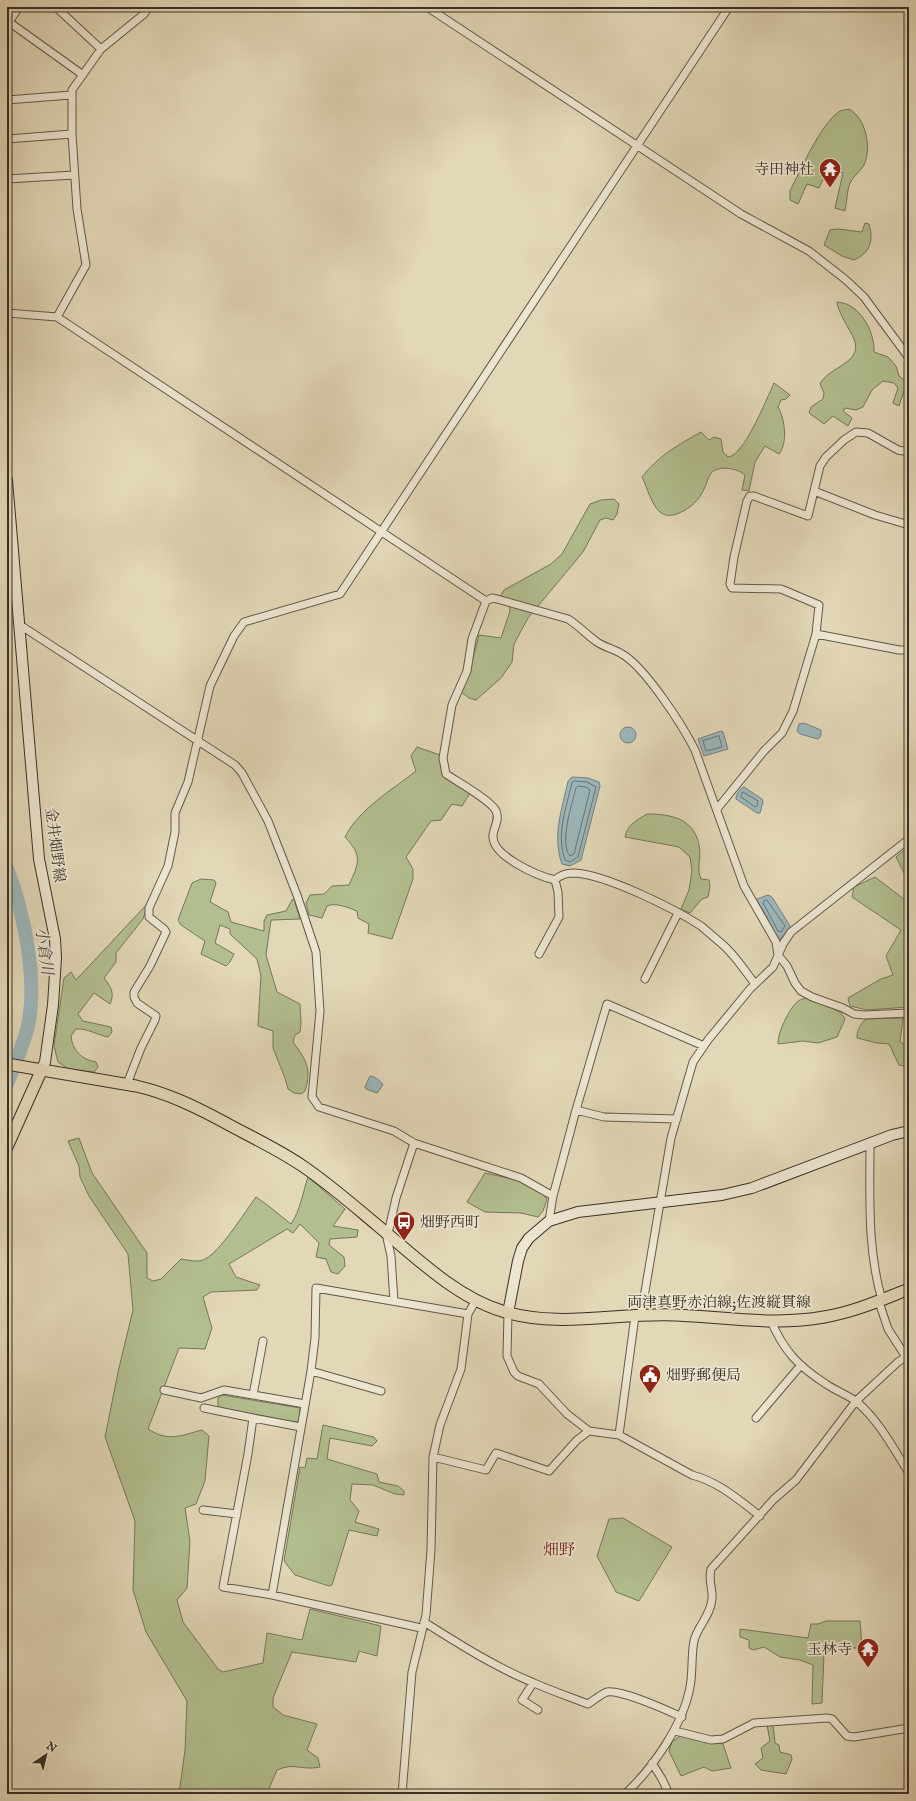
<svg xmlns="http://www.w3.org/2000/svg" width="916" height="1801" viewBox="0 0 916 1801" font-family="'IM FELL English','Noto Serif JP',serif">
  <rect width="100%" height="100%" fill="#e2d7b7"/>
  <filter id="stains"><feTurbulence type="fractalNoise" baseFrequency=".005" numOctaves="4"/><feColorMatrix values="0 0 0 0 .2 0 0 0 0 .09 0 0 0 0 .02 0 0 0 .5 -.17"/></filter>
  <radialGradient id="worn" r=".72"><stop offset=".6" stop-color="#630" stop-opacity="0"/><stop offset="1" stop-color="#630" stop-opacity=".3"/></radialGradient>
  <path fill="#b2be8f" stroke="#75775a" d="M849 109C866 118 872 148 864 165 860 172 853 176 850 183 847 190 847 202 845 211L835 208 843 173 833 169 827 178 824 177 819 188 807 184 798 204 790 200V191C800 171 821 123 840 111 842 110 846 110 849 109Z
    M865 223 869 224C874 241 870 253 854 260L842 256 824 245 830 230 838 229 862 232Z
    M837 302C860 303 875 332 874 352L888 357 896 366 899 376 907 382 899 406 893 403 898 388 894 383 883 381 872 390 863 407 856 410 845 408 843 411 852 418 848 426 833 416 824 424 809 413 811 407 823 399 824 393 820 384C828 367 864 363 854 339 850 330 837 310 837 302Z
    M774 383 790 395 786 399 781 400 778 407C785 419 788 443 779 454L765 446 755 462 749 491 742 490 745 475C737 468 719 465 711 473 708 477 707 483 705 487 699 501 691 508 677 514 672 516 664 516 660 512 651 504 647 487 642 477 658 456 678 445 701 432L709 440 714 437 721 439 723 452 728 457C744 456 767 398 774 383Z
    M614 499 619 504 617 514 613 520 606 518 600 520 583 552 528 618 514 644 512 662 501 678 476 700 469 698 461 692 468 677 479 635 501 638 510 611 508 598 503 597 501 595 504 590 551 564 562 554 590 504 601 500Z
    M417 747 440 755 442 774 470 793 462 806 452 804 441 820 431 821 406 857 413 869V879L392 939 368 933 369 924 358 918 357 911C349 908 336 902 327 906L322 918 309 915 306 903 310 895 324 894 332 886 349 885C359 863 363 856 345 837 359 809 392 790 416 771L411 756Z
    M647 814C670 814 694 818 699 845 702 857 696 868 701 879L709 880 710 887 708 897 702 899 690 913 681 909 689 890 692 871 690 857 679 847 625 837C627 825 637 820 647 814Z
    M909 846V883L896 857Z
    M875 877 909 903V1007L867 1010 850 1006 848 998 881 979 893 975 886 956 901 930 852 897 854 887Z
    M201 879 214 880 216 883 210 902 228 912 231 922 264 931V921L267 915 286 911 292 900 294 899 300 919 271 920 266 955 277 992 300 1004 301 1024 300 1032 295 1035 293 1042C306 1060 312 1068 305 1091L301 1094 294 1093 288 1089 285 1078 273 1048V1031L258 1026 261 976 257 959 230 934V929L220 925 215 943 234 954 230 962 226 966 201 954 205 941 181 925 178 920 192 883Z
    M149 902 143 919 116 953V962L104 978C111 987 115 993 110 1004L94 993 78 1014 83 1021 111 1027 112 1032 108 1037C97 1035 87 1028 76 1029L71 1036C72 1050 82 1060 96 1062L98 1067 94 1072 69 1069 58 1062 54 1046 64 978 71 972 76 980Z
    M806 998 832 1008 841 1013 845 1019 837 1037 818 1043 803 1041 778 1044C777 1034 789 1009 797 1002 799 1000 803 999 806 998Z
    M903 1018 900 1042 909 1047V1067L899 1065 889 1044 877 1043 857 1038C857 1029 860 1025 866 1019Z
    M79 1138 92 1173 147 1253V1278L153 1281 161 1279 181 1259C189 1260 198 1263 205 1259 220 1252 245 1212 256 1197L266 1204 291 1224C300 1211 303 1192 308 1177L345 1209 333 1226 358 1230 357 1237 330 1239 329 1245 344 1257 345 1266 338 1274 331 1272 326 1259 316 1257 319 1243 300 1224 293 1233 287 1229 229 1264 236 1277 260 1285 257 1290 211 1292 203 1297 212 1328 205 1349 179 1348 148 1429C169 1442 179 1436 202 1430L209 1436 205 1481 196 1504 185 1508 190 1541 187 1588 177 1600 183 1622 218 1669 223 1672 263 1663 267 1633 302 1640 310 1609 381 1626 377 1656 359 1651 356 1662 292 1652 273 1698V1707L283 1715 317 1724 307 1750 318 1758 320 1767C302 1771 295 1762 277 1770L268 1791 272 1794H176L180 1787 185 1750 187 1701 146 1632 133 1590 135 1521 105 1437 118 1372 133 1310 128 1254 89 1196 80 1177 79 1166 68 1141Z
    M485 1173C506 1178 534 1181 547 1199L543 1211 538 1217 521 1213 485 1212 467 1202Z
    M222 1395 300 1408 299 1421 291 1423 218 1407V1398Z
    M323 1425 374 1437 377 1441 372 1446 330 1438 327 1459 377 1474 379 1482 398 1486 404 1491V1495L395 1494 373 1485 352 1484 350 1500 359 1511 355 1522 379 1529 377 1536 349 1530 332 1585 329 1586 295 1575 284 1561 300 1467 305 1468 307 1458 317 1459Z
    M623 1518 672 1547 639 1601 616 1592 597 1556 609 1519Z
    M826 1621H860L862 1648H831L824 1654 822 1703 812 1704 813 1665 800 1660 780 1657 764 1647 753 1650 749 1648V1640L740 1637V1629L808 1638 811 1624H818Z
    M773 1724 775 1743 779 1745 780 1752 791 1755 792 1759 786 1774 761 1770 755 1764 763 1758 761 1748 770 1741 767 1725Z
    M680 1736 723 1744 731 1768 712 1771 704 1767 681 1776 669 1751 672 1742Z"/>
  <path fill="#9cb6bb" stroke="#74807f" d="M804 723 821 730V736L818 739 800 734 797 731 799 724Z
    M620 735a8 8 0 1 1 16 0a8 8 0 1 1-16 0Z
    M721 731 723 732 728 749 704 756 698 739Z
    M572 777 588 778 599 782 600 786 581 860 570 866 562 864C552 836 562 809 568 781Z
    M744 787 762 799 763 802 760 813H757L736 799C736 794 740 788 744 787Z
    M768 895 772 897 790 926 789 929 780 939 777 938 766 915 757 901V899Z
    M370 1076C374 1076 380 1080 383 1085L377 1093 366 1089 365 1087Z"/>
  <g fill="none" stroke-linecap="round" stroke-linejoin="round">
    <path stroke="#6a7370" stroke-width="1" d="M719 736 722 747 706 751 703 741Z
      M574 781 587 782 596 787 578 857 570 862 565 860C556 835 566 808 572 783Z
      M578 786 586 787 590 790 574 854 570 856C559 843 572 804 576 788Z
      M743 792 758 801 757 806 755 807 741 797Z
      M767 900 785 926 781 932 778 931 763 903 764 901Z"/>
    <path stroke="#9cb6bb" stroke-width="14" d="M7 868C24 912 39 984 27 1030 22 1048 14 1066 7 1084"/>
    <g stroke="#625a4a" stroke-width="9">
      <path id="street" d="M61 7 59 10 101 49
        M427 7 741 214 809 251 846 280 864 297 909 358
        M7 21 9 22 19 7
        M9 22 83 75
        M7 100 71 95
        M7 139 72 134
        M7 179 74 175
        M7 313 57 317 486 601
        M57 317 86 265 77 209 72 134V90L101 49 144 14 149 7
        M814 491 820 466 826 457 844 440 856 432 868 433 898 450 909 452
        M20 628 23 627 235 765 242 773 268 821 297 895 316 952 320 1011 312 1097 319 1107 394 1131 414 1143 521 1178 553 1196 549 1221
        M816 634 819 605 781 589 732 588 730 584 734 557 747 501 750 496H754L808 516 814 491 875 515 909 525
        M717 809 764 751 782 733 793 711 816 634 899 650H909
        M539 954 559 917 558 892 555 880
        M645 979 678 913
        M755 984C745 971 735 955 722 944 715 938 708 932 701 926 675 909 605 874 574 873 566 873 560 875 555 880 538 876 491 856 493 835 494 826 500 820 496 811 492 801 456 781 446 774L443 758 452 705 467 671 472 639 486 601 492 598 497 599 568 619C579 626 587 635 597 642 604 647 614 649 622 654 645 667 683 726 695 750L744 886 776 942 778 955 787 966 795 983 801 991 812 997 843 1008 854 1014 864 1015 909 1013
        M127 1084 141 1048 155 1020 156 1016 137 1003 134 997V992L150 966 166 932 164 929 149 917V908L168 866 175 832V813L188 782 210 686 234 636 244 622 340 594 729 7
        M677 1119 604 1117 576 1110 607 1004 704 1046
        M870 1144C870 1196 867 1249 882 1300
        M553 1196 576 1110
        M394 1301 391 1256 387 1238 396 1198 414 1143
        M879 1302 888 1329 906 1357
        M508 1313 507 1356 514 1372 518 1376 539 1384 567 1414 589 1431 619 1435 692 1475C719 1482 739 1500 760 1516
        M641 1315 671 1138 693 1062 708 1040 750 989 773 967 783 944 791 932 909 839
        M771 1321C784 1351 798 1366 826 1384 836 1391 848 1395 857 1402 880 1422 893 1448 909 1473
        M263 1341 253 1395 305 1404
        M311 1371 381 1391
        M164 1390 201 1398 224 1390 253 1395
        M204 1408 253 1418
        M756 1418 801 1365
        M301 1427 253 1418 248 1454 223 1587 272 1595 421 1628
        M619 1435 635 1316
        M433 1457 486 1470 496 1453 549 1471 577 1440 589 1431
        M203 1510 237 1514
        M272 1595 311 1371 315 1338 316 1288 468 1314
        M424 1622C459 1644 495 1667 534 1683 552 1691 570 1697 588 1704 593 1701 601 1694 607 1692 623 1690 666 1710 682 1717
        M533 1683 522 1700 538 1710
        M675 1731 711 1740 723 1739 754 1723 827 1718 832 1719 847 1736 854 1737 909 1728
        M652 1763 662 1779 669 1794
        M402 1794 412 1672 426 1615 431 1550 433 1457 440 1425 461 1369 468 1314 476 1300
        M625 1794C653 1768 683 1725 690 1687 693 1672 691 1656 694 1641 697 1627 711 1615 712 1599 713 1588 708 1581 711 1569L774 1499 796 1480 856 1401 898 1362 909 1355"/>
    </g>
    <g stroke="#383025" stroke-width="12">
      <path id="secondary" d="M7 480 39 859 55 939 56 958 53 1005 45 1062 42 1069
        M508 1313 518 1261 522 1248 529 1238 549 1221 578 1212 722 1195 752 1188 892 1135 909 1131"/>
    </g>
    <g stroke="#383025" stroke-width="13">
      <path id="primary" d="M7 1064 136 1086C167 1093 194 1106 222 1121 249 1136 278 1149 304 1167 329 1184 353 1205 377 1225 414 1256 456 1297 502 1311 559 1329 618 1312 676 1315 725 1317 776 1326 824 1317 854 1312 881 1300 909 1289
        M7 1147 42 1069"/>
    </g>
    <use href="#street" stroke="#ece5d0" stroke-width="7"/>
    <use href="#secondary" stroke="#ece5d0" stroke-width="10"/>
    <use href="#primary" stroke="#e2d7b7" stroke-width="11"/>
  </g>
  <defs>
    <g id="temple-pin" transform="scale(1.15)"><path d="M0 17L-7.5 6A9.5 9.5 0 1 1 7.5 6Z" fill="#8f2418" stroke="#ece5d0"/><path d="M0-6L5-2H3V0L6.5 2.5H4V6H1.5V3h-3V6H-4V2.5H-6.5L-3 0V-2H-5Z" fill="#fff"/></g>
    <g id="bus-pin" transform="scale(1.15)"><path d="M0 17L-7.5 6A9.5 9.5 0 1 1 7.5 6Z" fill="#8f2418" stroke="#ece5d0"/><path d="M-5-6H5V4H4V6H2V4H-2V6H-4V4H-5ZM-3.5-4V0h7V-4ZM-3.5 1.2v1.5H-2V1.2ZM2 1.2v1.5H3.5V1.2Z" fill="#fff"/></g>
    <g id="civic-pin" transform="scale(1.15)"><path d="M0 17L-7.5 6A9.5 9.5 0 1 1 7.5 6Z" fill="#8f2418" stroke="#ece5d0"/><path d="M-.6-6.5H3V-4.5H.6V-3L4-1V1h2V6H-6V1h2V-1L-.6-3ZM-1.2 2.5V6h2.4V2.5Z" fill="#fff"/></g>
  </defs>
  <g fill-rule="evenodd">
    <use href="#temple-pin" x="830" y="169"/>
    <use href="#bus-pin" x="404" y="1222"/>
    <use href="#civic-pin" x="650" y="1375"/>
    <use href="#temple-pin" x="868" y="1649"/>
  </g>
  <g text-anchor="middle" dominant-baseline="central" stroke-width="3.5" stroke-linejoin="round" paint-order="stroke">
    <g font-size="15" fill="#383025" stroke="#ece5d0" text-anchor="end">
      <text x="814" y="169">寺田神社</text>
      <text x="420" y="1222" text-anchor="start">畑野西町</text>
      <text x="666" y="1375" text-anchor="start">畑野郵便局</text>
      <text x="852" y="1649">玉林寺</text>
    </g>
    <g font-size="15" fill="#383025" stroke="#ece5d0">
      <text transform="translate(55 845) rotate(83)">金井畑野線</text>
      <text x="719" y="1302">両津真野赤泊線;佐渡縦貫線</text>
    </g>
    <g font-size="16" font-style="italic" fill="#4c4b43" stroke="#ece5d0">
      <text transform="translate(43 951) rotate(82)">小倉川</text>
    </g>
    <g font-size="16" fill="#7a1f14" stroke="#ece5d0">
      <text x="559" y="1551">畑野</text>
    </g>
  </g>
  <rect width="916" height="1801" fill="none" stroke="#e2d7b7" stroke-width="24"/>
  <rect x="8" y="8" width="900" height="1785" fill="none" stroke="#383025" stroke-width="2"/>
  <rect x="12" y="12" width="892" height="1777" fill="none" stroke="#383025"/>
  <g transform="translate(46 1755) rotate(35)" stroke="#ece5d0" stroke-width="3" paint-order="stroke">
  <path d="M0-3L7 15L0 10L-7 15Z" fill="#383025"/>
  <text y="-6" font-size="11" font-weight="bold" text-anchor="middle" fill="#383025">N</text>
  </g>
  <rect width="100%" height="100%" filter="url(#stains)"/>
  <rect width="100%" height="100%" fill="url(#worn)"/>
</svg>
